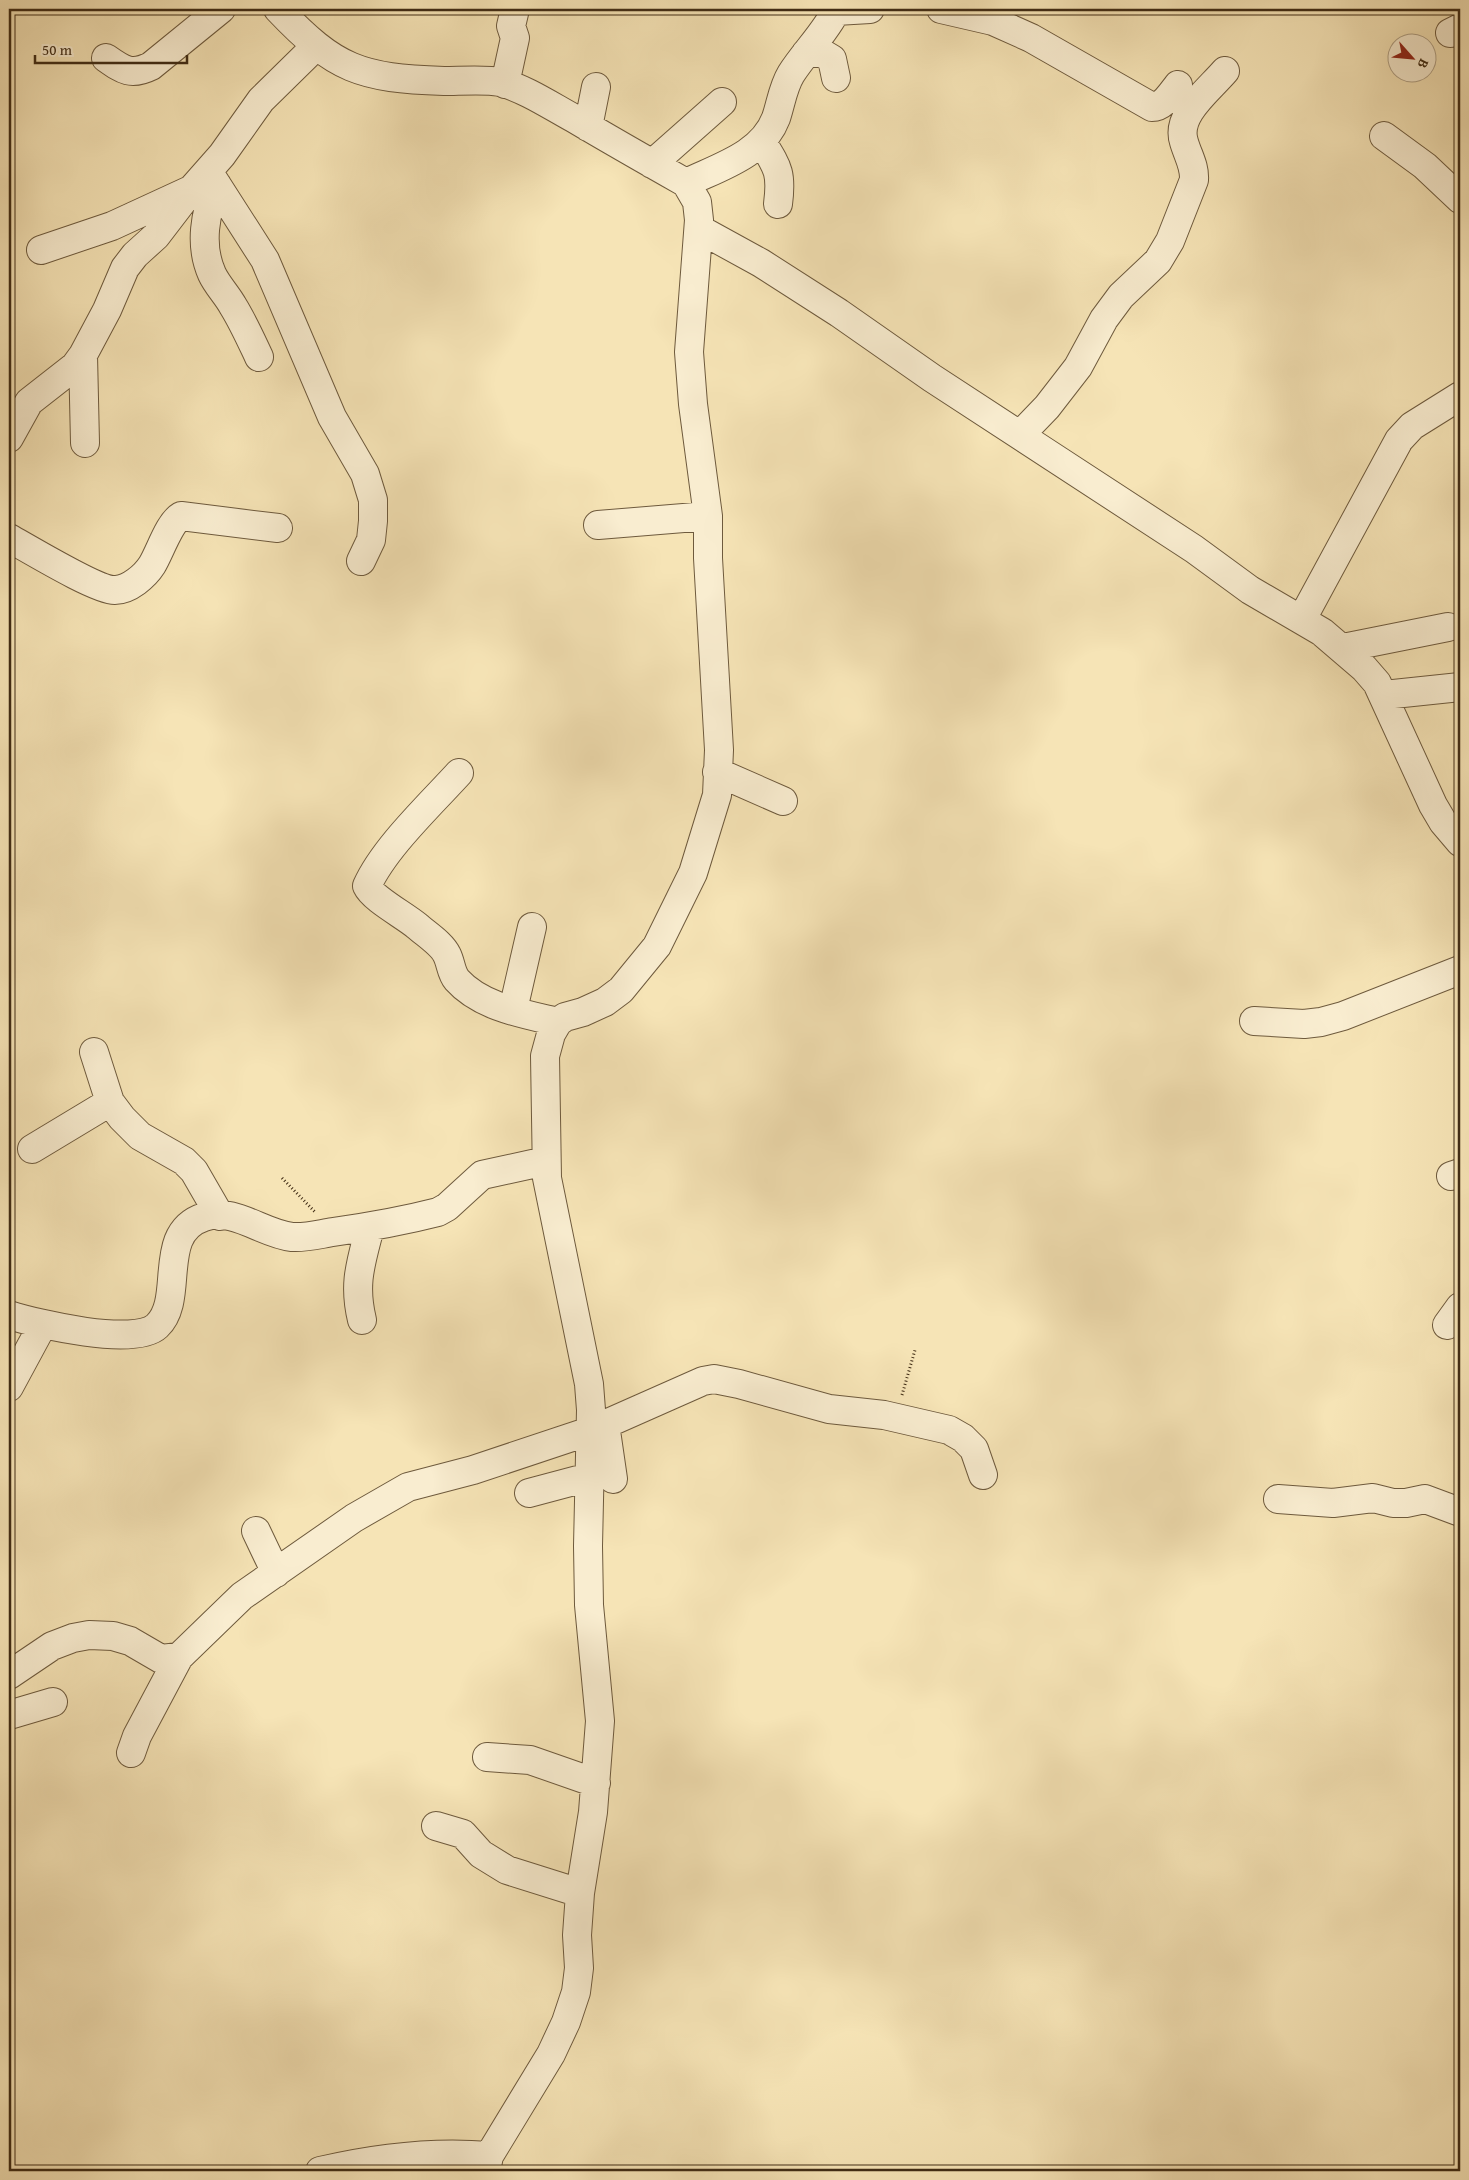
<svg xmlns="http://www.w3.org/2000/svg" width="1469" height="2180" viewBox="0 0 1469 2180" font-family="'Gentium Book Plus',serif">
  <rect width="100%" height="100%" fill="#f6e4b6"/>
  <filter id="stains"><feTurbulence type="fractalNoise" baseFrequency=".004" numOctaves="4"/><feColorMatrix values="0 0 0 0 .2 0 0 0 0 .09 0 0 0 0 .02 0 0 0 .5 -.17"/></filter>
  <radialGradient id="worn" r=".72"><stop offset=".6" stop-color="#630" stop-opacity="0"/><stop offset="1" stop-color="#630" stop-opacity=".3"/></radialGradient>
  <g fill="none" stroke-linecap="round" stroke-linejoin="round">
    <g stroke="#6e5a3d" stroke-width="30">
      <path id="minor" d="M278 9C336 70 360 78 444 81 459 81 487 79 500 82 526 89 551 106 575 119 612 141 649 162 686 183L697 202 699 220 689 352 693 404 708 516V558L719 750 717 795 693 873 657 946 621 990 605 1002 583 1012 565 1017 558 1022 551 1034 545 1056 547 1178 589 1384 591 1410 588 1546 589 1605 600 1721 593 1812 580 1893 577 1935 579 1968 576 1992 566 2022 551 2054 489 2156 486 2171
        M941 9 993 21 1031 38 1152 107C1163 107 1171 94 1178 85
        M836 11 870 9
        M1450 33 1460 28
        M806 53H822L832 59 836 78
        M106 58C123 70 131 76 151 66L221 9
        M505 84 515 38 511 26 515 9
        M588 127 596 87
        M1384 136 1425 166 1460 199
        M762 142C778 168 782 173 778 204
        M652 164 722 102
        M208 171 265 260 332 417 365 474 373 500V521L371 540 361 561
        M686 183C719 167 762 155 776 118 781 103 783 87 791 74 805 52 825 33 837 9
        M217 185C205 212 199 245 212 274 217 285 227 295 233 306 243 322 251 340 259 357
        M699 229 761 263 839 313 932 378 1194 549 1250 590 1322 632 1364 668 1377 683 1433 805 1443 822 1460 842
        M41 250 112 226 188 191
        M83 355 85 443
        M1020 435 1047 407 1078 367 1104 319 1121 296 1158 261 1170 241 1194 180C1195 166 1188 156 1184 142 1175 115 1209 90 1225 71
        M9 438 29 402 75 366 83 355 107 310 125 268 135 255 156 236 192 189 222 155 261 100 316 46
        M598 525 708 516
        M9 538C29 549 98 591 115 590 129 590 145 576 152 565 160 552 169 523 181 516L278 528
        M1302 619 1399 440 1412 426 1460 396
        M1343 648 1448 627
        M1384 695 1460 687
        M717 772 783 801
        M459 773C430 805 384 848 367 886 373 899 404 915 417 926 426 934 442 944 447 955 451 963 451 973 457 980 481 1007 524 1014 558 1022
        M513 1010 532 927
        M1254 1021 1304 1024 1321 1022 1343 1016 1460 970
        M94 1052 110 1102 122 1118 140 1136 184 1161 194 1171 220 1216
        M32 1149 110 1102
        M1451 1176 1460 1173
        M9 1315C37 1324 135 1347 157 1326 186 1299 155 1233 204 1217 234 1207 263 1234 292 1237 306 1238 320 1234 333 1232 369 1227 403 1221 438 1212L447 1207 482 1175 546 1161
        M362 1320C353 1283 361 1263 370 1227
        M1447 1325 1460 1307
        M9 1387 43 1324
        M605 1424 613 1479
        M529 1493 589 1477
        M1278 1499 1333 1503 1373 1498 1393 1503H1406L1425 1499 1460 1512
        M256 1531 276 1573
        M9 1675 52 1646 73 1638 89 1635 113 1636 130 1641 161 1659 179 1657 242 1596 354 1518 408 1487 473 1470 590 1431 703 1381 714 1379 739 1384 829 1409 884 1415 949 1430 963 1438 974 1449 983 1475
        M9 1715 53 1702
        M131 1753 137 1736 179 1657
        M487 1757 530 1760 596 1783
        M436 1826 463 1834 481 1854 507 1870 580 1893
        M320 2171C376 2158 432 2151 489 2156"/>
    </g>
    <path stroke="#402c15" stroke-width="3" stroke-dasharray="1 2.5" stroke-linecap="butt" d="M282 1178 315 1212
      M902 1395 915 1350"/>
    <use href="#minor" stroke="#f9edd0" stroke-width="28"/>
  </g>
  <rect width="1469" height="2180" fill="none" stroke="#f6e4b6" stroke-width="30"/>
  <rect x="10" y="10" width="1449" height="2160" fill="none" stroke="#402c15" stroke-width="2.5"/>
  <rect x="15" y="15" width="1439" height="2150" fill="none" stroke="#402c15"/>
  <g transform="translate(1412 58) rotate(117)"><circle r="24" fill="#f9edd0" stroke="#afa085"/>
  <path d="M0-4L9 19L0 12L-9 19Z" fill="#8f2418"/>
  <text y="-8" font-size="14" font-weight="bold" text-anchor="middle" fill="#402c15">B</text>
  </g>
  <path d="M35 55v8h152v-8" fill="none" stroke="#402c15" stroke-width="2.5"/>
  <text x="42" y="55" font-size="15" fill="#402c15" stroke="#f9edd0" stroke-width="4" paint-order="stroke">50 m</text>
  <rect width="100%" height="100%" filter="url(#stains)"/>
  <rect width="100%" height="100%" fill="url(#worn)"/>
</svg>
